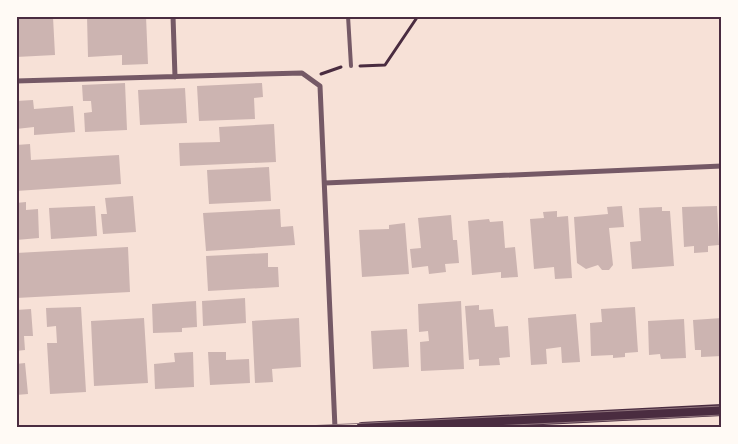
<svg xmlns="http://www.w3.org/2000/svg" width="738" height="444" viewBox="0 0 738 444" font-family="'Varela Round',sans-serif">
  <rect width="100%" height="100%" fill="#f7e1d7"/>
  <path fill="#ccb4b1" d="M87 16H146L148 64 122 65V55L88 57Z
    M53 17 55 55 16 57 17 19Z
    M125 83 127 130 85 132 84 113 92 112 91 101H83L82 85Z
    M262 83 263 97 254 98 255 119 199 121 197 86Z
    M185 88 187 123 140 125 138 90Z
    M33 100 34 109 73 106 75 132 34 135V127L16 129V101Z
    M274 124 276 162 180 166 179 143 220 142 219 127Z
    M30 144 31 160 119 155 121 184 16 191V145Z
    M269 167 271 201 209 204 207 170Z
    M133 196 136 232 103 234 101 214H107L105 198Z
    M26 202V210L38 209 39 238 16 240V203Z
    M95 206 97 236 51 239 49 208Z
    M622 206 624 227 609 228 613 265 609 270H602L598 265 586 269 577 263 574 217 608 214 607 207Z
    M717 206 719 245 708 246V252L694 253V246L684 247 682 207Z
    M662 207V211H670L674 266 632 269 630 242 641 241 639 208Z
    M280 209 281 227 293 226 295 245 206 251 203 213Z
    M557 211V217L568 216 572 278 555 279 554 267 534 269 530 219 544 218 543 212Z
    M451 215 453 240H457L459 263 445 264 446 272 429 274 428 266 412 268 410 249 421 248 418 218Z
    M489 219 490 222 503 221 505 248 515 247 518 277 501 278V272L472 275 468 221Z
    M405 223 409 274 362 277 359 230 389 229V225Z
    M128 247 130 292 16 298V253Z
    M268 253V267H278L279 287 208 291 206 256Z
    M245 298 246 323 203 326 202 301Z
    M196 301 197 327 182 328V332L153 333 152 304Z
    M461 301 464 369 421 371 420 342 429 341 428 331 419 332 418 304Z
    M479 305V310L493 309 495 327 508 326 510 357 499 358 500 365 479 366V359L469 360 465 306Z
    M81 307 86 392 50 394 47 343H57L56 326 47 327 46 308Z
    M635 307 638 352 625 353V357L613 358V355L591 356 590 323 602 322 601 309Z
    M31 309 33 336H24L25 350 16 351V310Z
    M576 314 580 362 562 363 561 347 546 349 547 364 531 365 528 318Z
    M144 318 148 383 94 386 91 321Z
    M299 318 301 367 272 369 273 382 255 383 252 321Z
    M722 318V356L701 357V350H695L693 320Z
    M684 319 686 358 661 359 660 354 649 355 648 321Z
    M407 329 409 367 373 369 371 331Z
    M193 352 194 387 155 389 154 364 175 362 174 353Z
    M208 352H226V360L249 359 250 383 210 385Z
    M25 363 28 394 16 395V364Z"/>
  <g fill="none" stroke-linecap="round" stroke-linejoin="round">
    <path stroke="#4a2c40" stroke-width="3" d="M360 66 385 65 418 16
      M321 74 341 67"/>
    <path stroke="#755966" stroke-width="4" d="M348 16 351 66"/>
    <path stroke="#755966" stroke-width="5" d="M173 16 175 77
      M16 81 302 73 320 86 335 428
      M325 183 722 166"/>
    <path stroke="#4a2c40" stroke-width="12" d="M362 428 722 410"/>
    <path stroke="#8f747c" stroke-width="1" d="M264 428 722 406
      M451 428 722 415"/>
  </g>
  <rect width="738" height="444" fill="none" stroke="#fffaf5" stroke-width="35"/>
  <rect x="18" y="18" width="702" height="408" fill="none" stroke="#4a2c40" stroke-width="2"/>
</svg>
